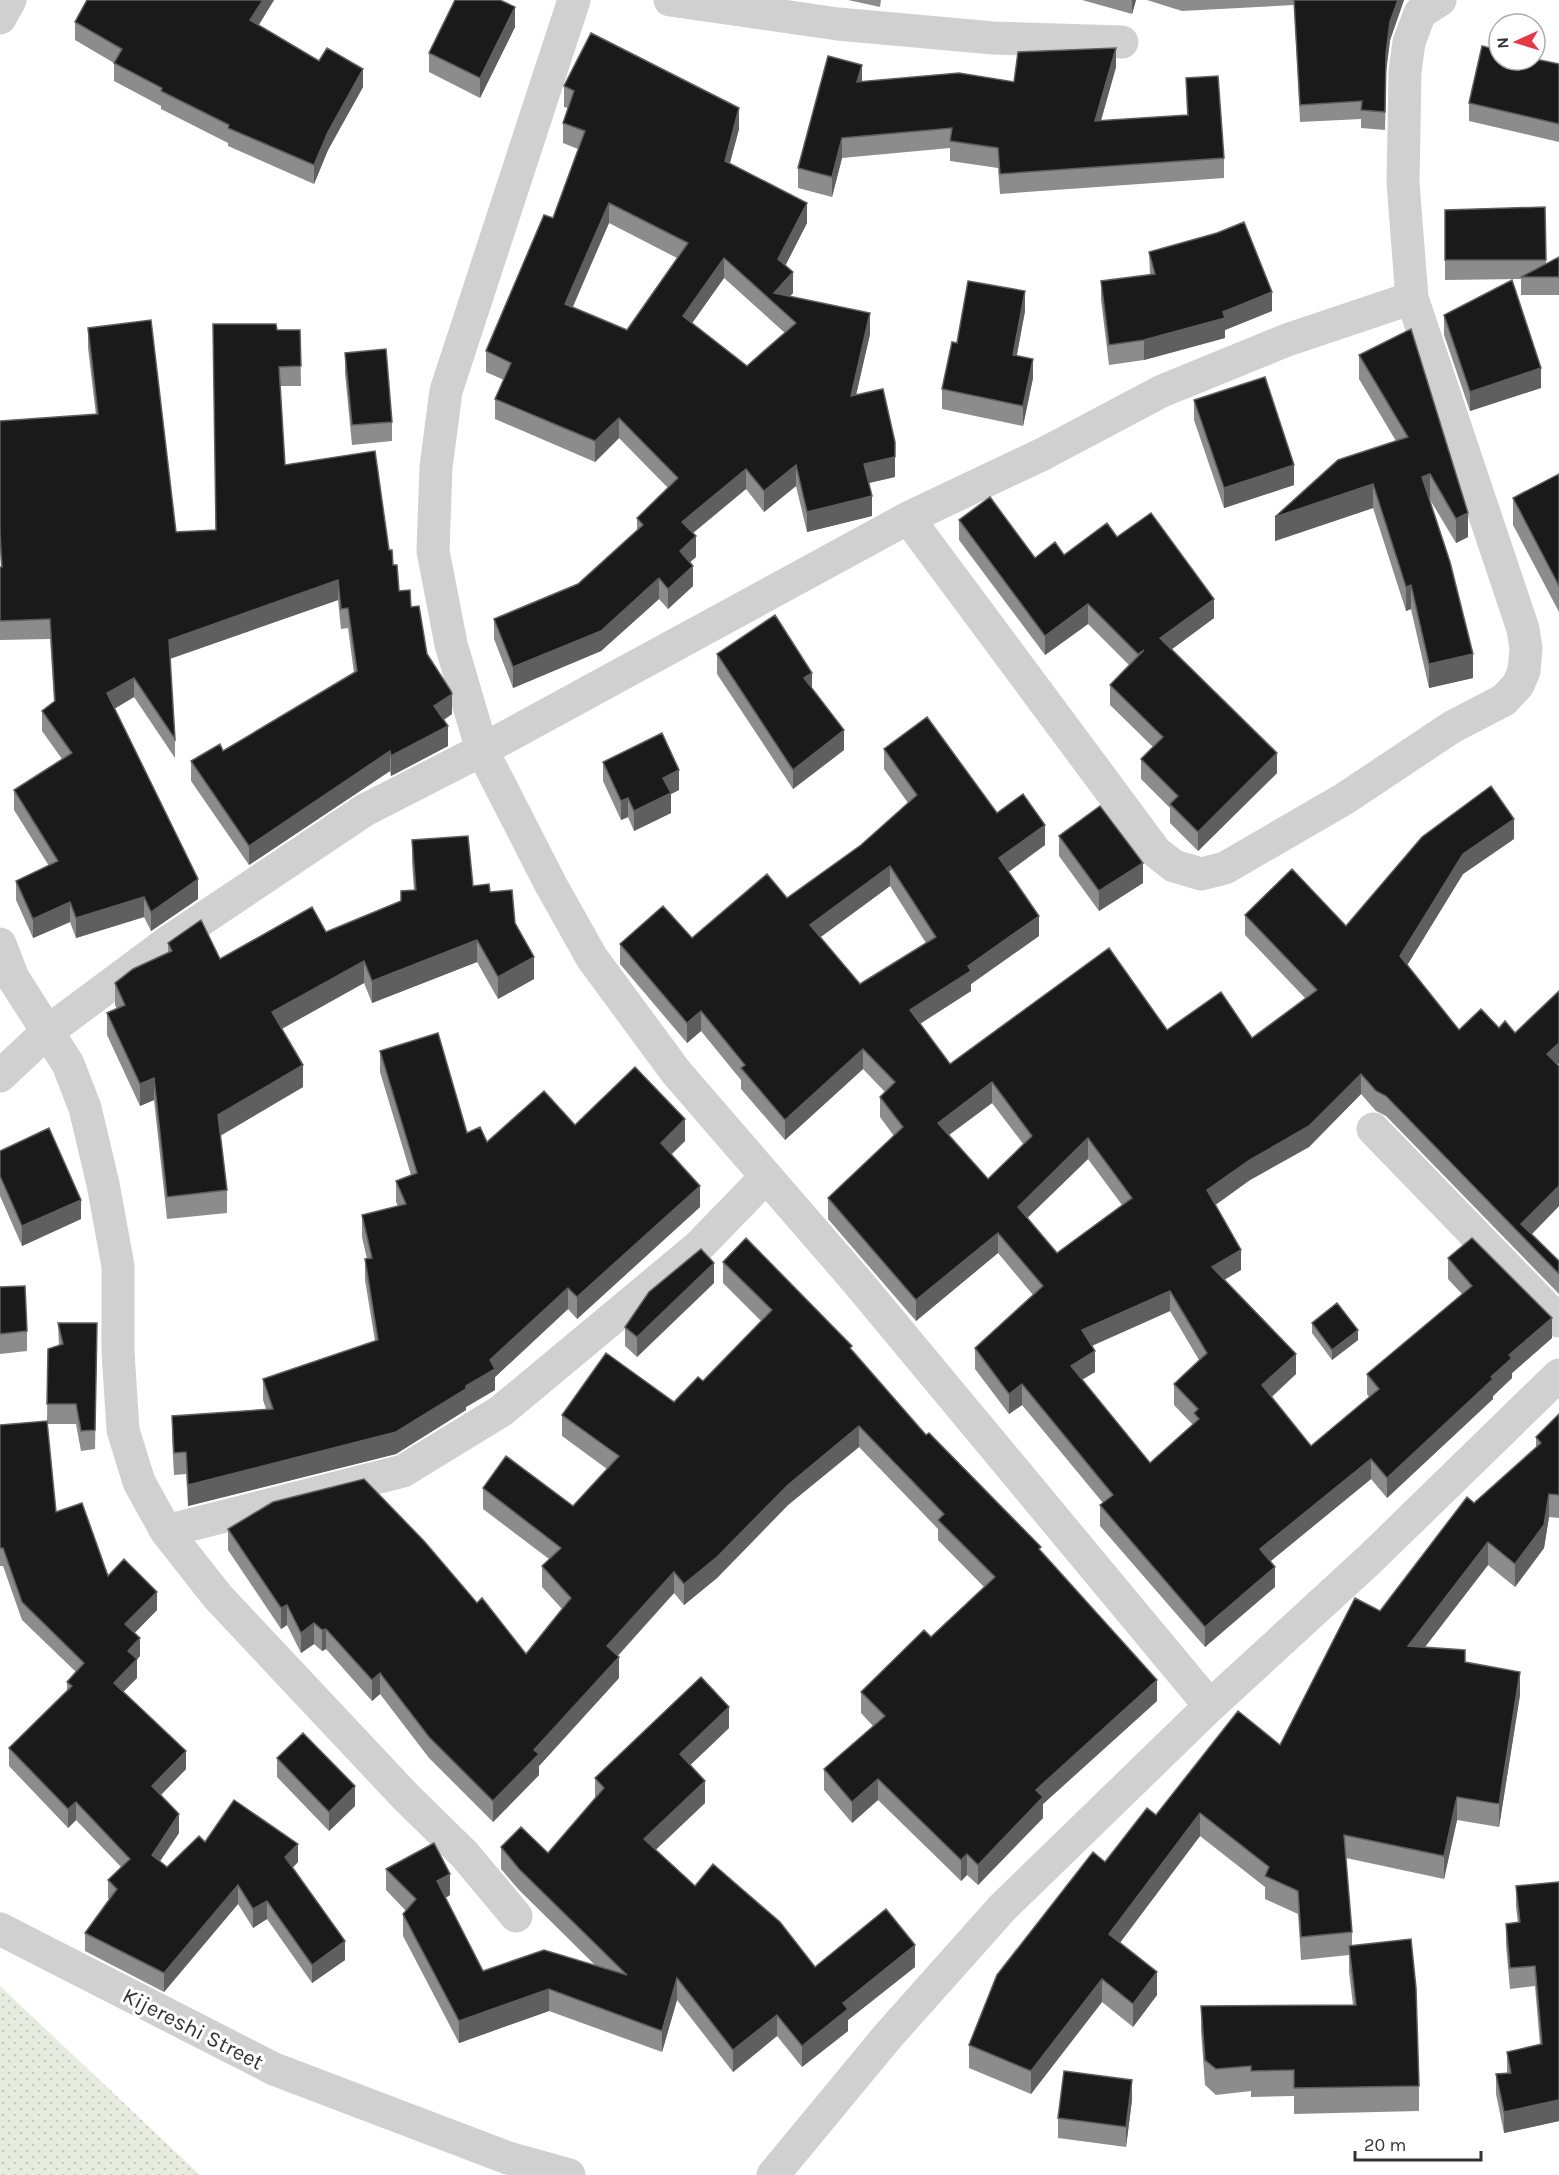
<svg xmlns="http://www.w3.org/2000/svg" width="1559" height="2175" viewBox="0 0 1559 2175" font-family="Karla,sans-serif">
  <defs>
    <pattern id="grass-dots" width="8" height="8" patternUnits="userSpaceOnUse" patternTransform="scale(1.5)"><rect width="8" height="8" fill="#e6ecdf"/><path d="M2 2h.1M6 6h.1" fill="none" stroke="#c6cbc0" stroke-width="1.8" stroke-linecap="round"/></pattern>
  </defs>
  <rect width="100%" height="100%" fill="#fff"/>
  <path fill="url(#grass-dots)" d="M0 1986 200 2175H0Z"/>
  <g fill="none" stroke-linecap="round" stroke-linejoin="round">
    <path stroke="#d0d0d0" stroke-width="33" d="M574 0 446 391 436 467 433 551 451 644 482 750 551 885 592 958 676 1072 855 1279 1210 1706
      M670 0 838 24 993 38 1122 42
      M0 18 10 0
      M908 518 1156 852 1174 866 1201 874 1225 868 1344 799 1452 727 1504 700 1518 685 1524 671 1526 648 1523 629 1412 298 1403 183 1405 72 1409 42 1420 13 1440 0
      M0 944 13 978 68 1064 85 1108 103 1184 118 1266V1352L123 1430 139 1482 166 1531 218 1597 405 1796 465 1855 516 1916
      M0 1076 47 1032 168 942 365 810 482 750 908 518 1043 454 1162 391 1287 340 1412 298
      M1373 1129 1559 1321
      M166 1531 403 1471 501 1411 698 1247 766 1177
      M0 1929 274 2069 508 2158 569 2175
      M773 2175 888 2036 1003 1907 1210 1706 1369 1560 1559 1375"/>
  </g>
  <path fill="#8c8c8c" fill-rule="evenodd" d="M208 0H274L259 25 363 87 328 150 314 184 228 146V143L161 109V106L114 81V63L75 40V22Z
    M848 0H881L880 7Z
    M1082 0H1136L1132 14Z
    M1147 0H1404L1390 40 1386 72 1385 130 1361 128V119L1300 122 1294 5 1182 11Z
    M515 27 480 98 429 72V53Z
    M1559 64V142L1469 121V103Z
    M1116 67 1101 121 1187 115 1186 78 1224 158V178L1000 194 998 168 950 161V148L842 158 832 197 798 188V168L862 82H1014Z
    M564 86 739 129 730 163 807 223 785 266 793 293 789 296 870 334 856 395 895 477 869 483 872 516 807 532 796 486 764 512 746 489 693 533 696 557 690 562 693 586 668 609 659 599 601 651 513 688 494 639V619L578 584 637 530V518L668 488 619 438 595 462 495 419V399L504 380 486 372V351L553 218 578 149 563 143V123L568 108 564 107ZM609 223 677 258 627 330 573 307ZM724 278 785 333 747 366 692 323Z
    M1545 207 1546 264 1559 257V295H1521V279L1445 280V210Z
    M1149 252 1272 311 1225 330V338L1144 360 1109 365 1101 300V281L1150 275Z
    M1025 311 1017 355 1033 378 1023 426 942 409V389L957 343Z
    M1444 315 1541 388 1470 411 1444 335Z
    M88 328 176 532 216 530 277 330H300L301 386H280L285 465 389 550 399 591 411 607 427 654 452 714 444 720 448 746 391 776 390 771 249 865 191 781V761L223 751 354 673 348 628 341 629 338 600 170 659 175 739V758L134 697 114 709 198 899 151 931 144 917 76 938 70 922 33 938 16 900V881L49 866 14 810V790L62 759 42 731V711L54 702 50 639 0 640V567H1L0 553V421L96 415 88 348Z
    M345 353 392 422V441L352 445 345 373Z
    M1359 355 1468 537 1456 543 1429 498 1473 678 1429 688 1411 609 1406 611 1373 508 1275 541 1396 441 1359 379Z
    M1194 400 1294 485 1224 508 1194 420Z
    M1559 474V612L1513 525V498Z
    M959 520 1035 558 1064 555 1117 537 1214 618 1172 649 1277 773 1198 851 1170 823V808L1141 779V759L1153 747 1110 705V685L1129 665 1088 624 1045 655 959 540Z
    M717 654 812 689 844 750 793 789 717 674Z
    M884 749 997 813 1045 845 1008 872 1039 936 971 984V991L920 1024 950 1064 1167 1030 1252 1038 1305 998 1245 935V915L1346 926 1514 839 1463 874 1407 965 1459 1030 1499 1028 1515 1033 1559 991V1063L1557 1065 1559 1066V1206L1532 1234 1559 1261V1294L1386 1116 1376 1111 1361 1094 1309 1147 1250 1180 1215 1205 1241 1270 1225 1279 1296 1374 1272 1397 1311 1446 1369 1397 1367 1394V1374L1462 1294 1448 1279V1258L1552 1338 1512 1373V1378L1493 1396V1399L1387 1498 1371 1479 1270 1561 1275 1587 1205 1647 1100 1526V1505L1103 1503 1022 1405 1009 1414 975 1369V1348L1033 1295 998 1253 916 1321 828 1219V1198L894 1136 880 1117V1097L885 1092 863 1069 785 1140 741 1089V1080L701 1031 687 1043 620 964V944L692 938 787 898 861 845 908 803 884 769ZM890 886 926 943 860 984 820 937ZM992 1103 1024 1145 988 1179 949 1135ZM1088 1159 1122 1205 1057 1253 1027 1218ZM1170 1311 1199 1360 1174 1384V1405L1193 1425 1150 1463 1082 1380 1095 1372 1092 1346Z
    M603 762 679 790 671 794V813L634 831 628 817 621 820 603 781Z
    M1059 836 1143 883 1099 911 1059 856Z
    M412 840 473 886 490 892 515 923 534 979 498 999 477 962 372 1003 364 983 282 1029 303 1087 220 1136 227 1190V1213L167 1219 154 1100 140 1106 107 1035V1013L117 1009 115 1005V983L168 953V943L220 959 326 932 401 901V891L414 890 412 862Z
    M380 1051 467 1133 487 1142 575 1125 685 1141 672 1154 700 1207 577 1319 568 1309 495 1377V1390L466 1407V1410L396 1454 188 1506 186 1474 174 1475 172 1437V1416L266 1409 263 1400V1379L375 1341 365 1280V1259H367L362 1237V1215L398 1206 396 1202V1181L411 1175 380 1072Z
    M0 1151 81 1219 22 1246 0 1196Z
    M723 1262 852 1351 926 1435 1041 1552 1157 1701 1043 1804V1818L978 1885 967 1875 961 1881 878 1800 852 1823 824 1790V1769L873 1726 861 1713V1692L931 1637 984 1587 938 1540V1529L859 1447 788 1505 717 1578 684 1605 674 1593 618 1656 619 1678 539 1766V1775L493 1822 429 1758 380 1694 372 1701 326 1649 322 1651 314 1644 301 1653 287 1625 281 1629 228 1550V1529L477 1603 526 1654 562 1609 542 1587V1566L549 1559 483 1509V1488L573 1506 607 1469 562 1436V1415L674 1402 703 1381 761 1321 723 1283Z
    M714 1283 637 1357 625 1346V1327Z
    M0 1287 27 1331V1351L0 1354Z
    M58 1323H97L95 1449 81 1451 76 1424H47L56 1512 108 1576 157 1610 134 1633 140 1656 137 1659V1678L123 1692 186 1769 161 1795 179 1833 160 1861 167 1867 205 1842 298 1862 292 1868 345 1960 312 1983 267 1919 253 1928 238 1904 164 1992 85 1951V1933L109 1899 108 1898V1880L121 1867 76 1820 68 1828 9 1766V1748L67 1691V1682L76 1672 22 1620 3 1566H0V1425L47 1421 48 1349 59 1346Z
    M1312 1323 1358 1340 1332 1360 1312 1333Z
    M1559 1414V1518L1549 1517 1544 1548 1515 1587 1488 1565 1425 1647 1465 1662 1520 1695 1499 1827 1457 1820 1444 1879 1346 1858 1352 1932V1946L1419 2086V2111L1294 2114V2096L1251 2097V2091L1216 2095 1205 2085 1201 2031V2006L1353 2005 1349 1972V1955L1301 1960 1298 1914 1265 1899V1887L1200 1836 1120 1943 1157 1995 1133 2027 1102 2002 1031 2094 969 2068V2045L1105 1862 1156 1815 1280 1745 1380 1611 1474 1503 1536 1448V1437Z
    M729 1728 690 1765 705 1803 655 1850 695 1886 815 1967H915L848 2020V2031L802 2067 777 2036 733 2072 677 2000 662 2052 549 2011 459 2043 403 1936V1914L406 1911 386 1890V1869L450 1895 445 1898 483 1971 596 1966 519 1890 501 1869V1847L548 1853 595 1799V1778Z
    M277 1758 355 1806 329 1831 277 1777Z
    M1559 1882V2121L1504 2133 1496 2094V2074L1507 2073V2052L1540 2044 1535 1986 1510 1989 1506 1945V1924L1518 1923 1516 1907V1886Z
    M1132 2100 1126 2147 1058 2138V2118Z"/>
  <path fill="#5f5f5f" d="M263 0H274L250 38V20Z
    M1132 0H1136L1132 14Z
    M1398 0H1404L1390 40 1386 72 1385 130 1386 54 1390 22Z
    M515 7V27L480 98V78Z
    M1116 48V67L1095 141V121Z
    M862 65V84L857 82Z
    M363 69V87L328 150 314 184V165L328 132Z
    M739 108V129L725 181V161Z
    M842 138V158L832 197V177Z
    M609 203V223L565 324V304Z
    M807 203V223L778 280V259Z
    M724 258V278L683 336V316Z
    M793 272V293L780 308 774 293Z
    M1025 291V311L1013 374V355Z
    M1272 292V311L1225 330V338L1144 360V340L1223 312Z
    M870 313V334L851 417V396Z
    M1033 359V378L1023 426V406Z
    M1541 368V388L1470 411V392Z
    M619 418V438L595 462V441Z
    M895 457V477L864 484V464Z
    M796 465V486L764 512V491Z
    M1294 465V485L1224 508V488Z
    M746 469V489L682 542V522Z
    M1430 474V498L1422 501V477Z
    M1373 484V508L1275 541V517Z
    M872 496V516L807 532V512Z
    M1468 513V537L1456 543V519Z
    M696 536V557L680 571V551Z
    M693 566V586L668 609V589Z
    M659 578V599L601 651 513 688V667Z
    M338 580V600L169 659V640Z
    M1411 585V609L1406 611V587Z
    M1214 599V618L1160 658V638Z
    M1088 604V624L1045 655V636Z
    M1473 654V678L1429 688V664Z
    M812 673V693L804 678Z
    M134 678V697L107 713V693Z
    M452 694V714L434 726V706Z
    M448 726V746L391 776V756Z
    M844 730V750L793 789V770Z
    M390 751V771L249 865V846Z
    M1277 753V773L1198 851V832Z
    M679 770V790L671 794V813L634 831V811L663 778Z
    M628 798V817L621 820V801Z
    M1514 819V839L1463 874 1400 977V956L1463 854Z
    M1045 825V845L999 879V858Z
    M1143 863V883L1099 911V891Z
    M890 866V886L810 945V925Z
    M198 879V899L151 931V912Z
    M144 897V917L76 938V918Z
    M70 902V922L33 938V919Z
    M1039 916V936L971 984V991L910 1030V1010L968 966Z
    M477 940V962L372 1003V981Z
    M534 957V979L498 999V977Z
    M364 961V983L272 1034V1012Z
    M701 1011V1031L687 1043V1023Z
    M1559 1043V1063L1547 1074V1054Z
    M863 1049V1069L785 1140V1120Z
    M303 1065V1087L218 1137V1115Z
    M1361 1074V1094L1309 1147 1250 1180 1207 1211V1190Z
    M154 1078V1100L140 1106V1084Z
    M992 1082V1103L938 1143V1123Z
    M685 1119V1141L661 1164V1143Z
    M1088 1138V1159L1018 1227V1207Z
    M700 1186V1207L577 1319V1297Z
    M1559 1186V1206L1526 1240 1521 1224Z
    M81 1200V1219L22 1246V1226Z
    M998 1233V1253L916 1321V1300Z
    M1241 1250V1270L1212 1287V1267Z
    M714 1263V1283L637 1357V1337Z
    M568 1288V1309L495 1377V1390L466 1407V1410L396 1454 188 1506V1485L466 1386 490 1360Z
    M1170 1291V1311L1082 1350V1330Z
    M1552 1318V1338L1512 1373V1378L1493 1396V1399L1387 1498V1478L1491 1377 1509 1355Z
    M1358 1330V1340L1332 1360V1350Z
    M1095 1351V1372L1071 1386V1366Z
    M1296 1354V1374L1262 1405V1385Z
    M1022 1384V1405L1009 1414V1394Z
    M859 1426V1447L788 1505 717 1578 684 1605V1584L788 1485Z
    M1371 1459V1479L1260 1570V1549Z
    M1549 1494V1517L1544 1548 1515 1587V1564Z
    M1488 1542V1565L1408 1669V1646Z
    M1275 1567V1587L1205 1647V1627Z
    M674 1572V1593L607 1667V1646Z
    M157 1592V1610L125 1643V1624Z
    M287 1605V1625L281 1629V1608Z
    M314 1623V1644L301 1653V1633Z
    M326 1629V1649L322 1651V1630Z
    M140 1638V1656L137 1659V1678L114 1701V1683L128 1651Z
    M619 1657V1678L539 1766V1775L493 1822V1801L534 1750Z
    M1520 1672V1695L1499 1827V1804Z
    M380 1673V1694L372 1701V1680Z
    M1157 1680V1701L1043 1804V1818L978 1885V1865L1036 1790Z
    M729 1707V1728L680 1775V1754Z
    M186 1751V1769L152 1804V1786Z
    M878 1779V1800L852 1823V1802Z
    M705 1781V1803L644 1861V1839Z
    M355 1786V1806L329 1831V1812Z
    M1457 1797V1820L1444 1879V1856Z
    M76 1802V1820L68 1828V1809Z
    M1200 1813V1836L1109 1957V1934Z
    M179 1814V1833L152 1873V1855Z
    M298 1844V1862L285 1875V1857Z
    M967 1854V1875L961 1881V1860Z
    M450 1874V1895L437 1903V1881Z
    M238 1885V1904L164 1992V1973Z
    M267 1901V1919L253 1928V1909Z
    M345 1941V1960L312 1983V1965Z
    M915 1945V1967L848 2020V2031L802 2067V2046L843 2003Z
    M1157 1972V1995L1133 2027V2004Z
    M677 1978V2000L662 2052V2031Z
    M1102 1979V2002L1031 2094V2071Z
    M549 1989V2011L459 2043V2021Z
    M777 2015V2036L733 2072V2050Z
    M1132 2080V2100L1126 2147V2127Z
    M1559 2100V2121L1504 2133V2112Z"/>
  <path fill="#1a1a1a" stroke="#5f5f5f" stroke-width="1.5" fill-rule="evenodd" d="M87 0H263L250 20 319 61 327 48 363 69 328 132 314 165 228 128 229 125 161 91 162 88 114 63 122 49 75 22Z
    M455 0H500L515 7 480 78 429 53Z
    M1294 0H1398L1390 22 1386 54 1385 112 1361 110 1362 101 1300 105Z
    M591 33 739 108 725 161 807 203 778 259 793 272 774 293 870 313 851 396 883 389 895 442V457L864 464 872 496 807 512 796 465 764 491 746 469 682 522 696 536 680 551 693 566 668 589 659 578 601 631 513 667 494 619 578 584 643 525 637 518 678 478 619 418 595 441 495 399 511 363 486 351 544 215 553 218 585 131 563 123 574 91 564 86ZM609 203 688 243 627 330 565 304ZM724 258 796 323 747 366 683 316Z
    M1482 46 1499 50V60H1535V59L1559 64V124L1469 103Z
    M1116 48 1095 121 1188 115 1186 78 1218 76 1224 158 1000 174 998 148 950 141 952 128 842 138 832 177 798 168 828 56 862 65 857 82 959 73 1014 82 1018 52Z
    M1545 207 1546 260H1445V210Z
    M1244 222 1272 292 1223 312 1225 318 1144 340 1109 345 1101 281 1155 274 1149 252 1217 233Z
    M1559 257V277H1521Z
    M1512 280 1541 368 1470 392 1444 315Z
    M968 281 1025 291 1013 355 1033 359 1023 406 942 389 952 342 957 343Z
    M151 320 176 532 216 530 213 324H276L277 330H300L301 366 279 367 285 465 375 451 389 550H392L393 565H397L399 591 410 590 411 607 419 606 427 654 451 691 452 694 434 706 448 726 391 756 390 751 249 846 191 761 220 744 223 751 357 671 348 608 341 609 338 580 169 640 175 739 134 678 107 693 198 879 151 912 144 897 76 918 70 902 33 919 16 881 58 861 14 790 72 753 42 711 55 701 50 619 0 621V567H2L0 533V421L98 414 88 328Z
    M1411 329 1468 513 1456 519 1430 474 1422 477 1450 562 1473 654 1429 664 1411 585 1406 587 1373 484 1275 517 1338 460 1408 437 1359 355Z
    M386 349 392 422 352 425 345 353Z
    M1265 377 1294 465 1224 488 1194 400Z
    M1559 474V586L1513 498Z
    M990 497 1035 558 1055 542 1064 555 1107 523 1117 537 1151 513 1214 599 1160 638 1277 753 1198 832 1170 804 1178 796 1141 759 1163 737 1110 685 1144 650 1138 654 1088 604 1045 636 959 520Z
    M775 615 812 673 804 678 844 730 793 770 717 654Z
    M927 717 997 813 1023 794 1045 825 999 858 1039 916 968 966 971 971 910 1010 950 1064 1109 948 1167 1030 1221 992 1252 1038 1317 990 1245 915 1292 869 1346 926 1422 837 1491 786 1514 819 1463 854 1400 956 1459 1030 1481 1009 1499 1028 1505 1021 1515 1033 1559 991V1043L1547 1054 1559 1066V1186L1521 1224 1559 1261V1274L1386 1096 1376 1091 1361 1074 1309 1126 1250 1160 1207 1190 1241 1250 1212 1267 1296 1354 1262 1385 1311 1446 1379 1389 1367 1374 1472 1286 1448 1258 1472 1238 1552 1318 1509 1355 1512 1358 1491 1377 1493 1379 1387 1478 1371 1459 1260 1549 1275 1567 1205 1627 1100 1505 1113 1495 1022 1384 1009 1394 975 1348 1043 1286 998 1233 916 1300 828 1198 903 1127 880 1097 895 1082 863 1049 785 1120 741 1068 745 1065 701 1011 687 1023 620 944 663 906 692 938 767 874 787 898 861 845 917 795 884 749ZM890 866 936 937 860 984 810 925ZM992 1082 1032 1136 988 1179 938 1123ZM1088 1138 1132 1198 1057 1253 1018 1207ZM1170 1291 1207 1353 1174 1384 1198 1409 1194 1413 1199 1419 1150 1463 1071 1366 1095 1351 1082 1330Z
    M662 733 679 770 663 778 671 793 634 811 628 798 621 801 603 762Z
    M1100 806 1143 863 1099 891 1059 836Z
    M468 836 473 886 489 884 490 892 512 890 515 923 534 957 498 977 477 940 372 981 364 961 272 1012 303 1065 218 1115 227 1190 167 1197 154 1078 140 1084 107 1013 125 1005 115 983 133 969 172 951 168 943 201 920 220 959 312 907 326 932 401 901V891L416 890 412 840Z
    M438 1033 467 1133 480 1127 487 1142 544 1091 575 1125 635 1067 685 1119 661 1143 700 1186 577 1297 568 1288 490 1360 495 1369 466 1386V1389L396 1432 188 1485 186 1452 174 1453 172 1416 273 1409 263 1379 378 1340 365 1259 372 1258 362 1215 406 1204 396 1181 417 1173 380 1051Z
    M49 1128 81 1200 22 1226 0 1176V1151Z
    M746 1238 852 1346 850 1348 926 1435 929 1433 1041 1547 1039 1549 1157 1680 1036 1790 1043 1797 978 1865 967 1854 961 1860 878 1779 852 1802 824 1769 885 1716 861 1692 924 1630 931 1637 995 1577 938 1520 944 1514 859 1426 788 1485 717 1557 684 1584 674 1572 607 1646 619 1657 534 1750 539 1754 493 1801 429 1737 380 1673 372 1680 326 1629 322 1630 314 1623 301 1633 287 1605 281 1608 228 1529 273 1502 364 1479 424 1541 477 1603 482 1598 526 1654 571 1598 542 1566 561 1548 483 1488 506 1456 573 1506 619 1456 562 1415 606 1353 674 1402 698 1377 703 1381 772 1310 723 1262Z
    M701 1249 714 1263 637 1337 625 1327 649 1292Z
    M25 1286 27 1331 0 1334V1287Z
    M1337 1303 1358 1330 1332 1350 1312 1323Z
    M58 1323H97L95 1430 81 1431 76 1404H47L48 1349 63 1344Z
    M1559 1414V1495L1549 1494 1544 1525 1515 1564 1488 1542 1408 1646 1465 1650V1662L1520 1672 1499 1804 1457 1797 1444 1856 1344 1835 1352 1932 1301 1937 1298 1891 1265 1876 1269 1867 1200 1813 1109 1934 1157 1972 1133 2004 1102 1979 1031 2071 969 2045 997 1975 1093 1852 1105 1862 1147 1808 1156 1815 1238 1711 1280 1745 1355 1598 1380 1611 1467 1497 1474 1503 1541 1443 1536 1437Z
    M47 1421 56 1512 82 1503 108 1576 124 1559 157 1592 125 1624 140 1638 128 1651 137 1659 114 1683 186 1751 152 1786 179 1814 152 1855 167 1867 199 1836 205 1842 234 1800 298 1844 285 1857 345 1941 312 1965 267 1901 253 1909 238 1885 164 1973 85 1933 117 1889 108 1880 130 1859 76 1802 68 1809 9 1748 72 1686 67 1682 84 1663 22 1602 3 1548H0V1425Z
    M701 1677 729 1707 680 1754 705 1781 644 1839 695 1886 713 1864 780 1922 815 1967 886 1909 915 1945 843 2003 848 2009 802 2046 777 2015 733 2050 677 1978 662 2031 549 1989 459 2021 403 1914 416 1899 386 1869 434 1843 450 1874 437 1881 483 1971 544 1950 627 1975 519 1869 501 1847 521 1827 548 1853 604 1788 595 1778Z
    M303 1733 355 1786 329 1812 277 1758Z
    M1559 1882V2100L1504 2112 1496 2074 1511 2073 1507 2052 1542 2044 1535 1966 1510 1968 1506 1924 1520 1922 1516 1886Z
    M1411 1939 1416 1988 1419 2086 1294 2088V2070L1251 2071V2066L1216 2069 1205 2060 1201 2006 1356 2005 1349 1946Z
    M1064 2071 1132 2080 1126 2127 1058 2118Z"/>
  <g text-anchor="middle" dominant-baseline="central" stroke-width="6" stroke-linejoin="round" paint-order="stroke">
    <g font-size="22" fill="#333" stroke="#fff">
      <text transform="translate(193 2029) rotate(27)">Kijereshi Street</text>
    </g>
  </g>
  <g transform="translate(1517 42) rotate(266)"><circle r="28" fill="#ffffff" stroke="#adadad" stroke-width="1.5"/>
  <path d="M0-4.5L10 22L0 15L-10 22Z" fill="#e63946"/>
  <text y="-9" font-size="16" font-weight="bold" text-anchor="middle" fill="#333333">N</text>
  </g>
  <path d="M1355 2151v9h126v-9" fill="none" stroke="#333333" stroke-width="3"/>
  <text x="1364" y="2151" font-size="18" fill="#333333" stroke="#ffffff" stroke-width="4.5" paint-order="stroke">20 m</text>
</svg>
